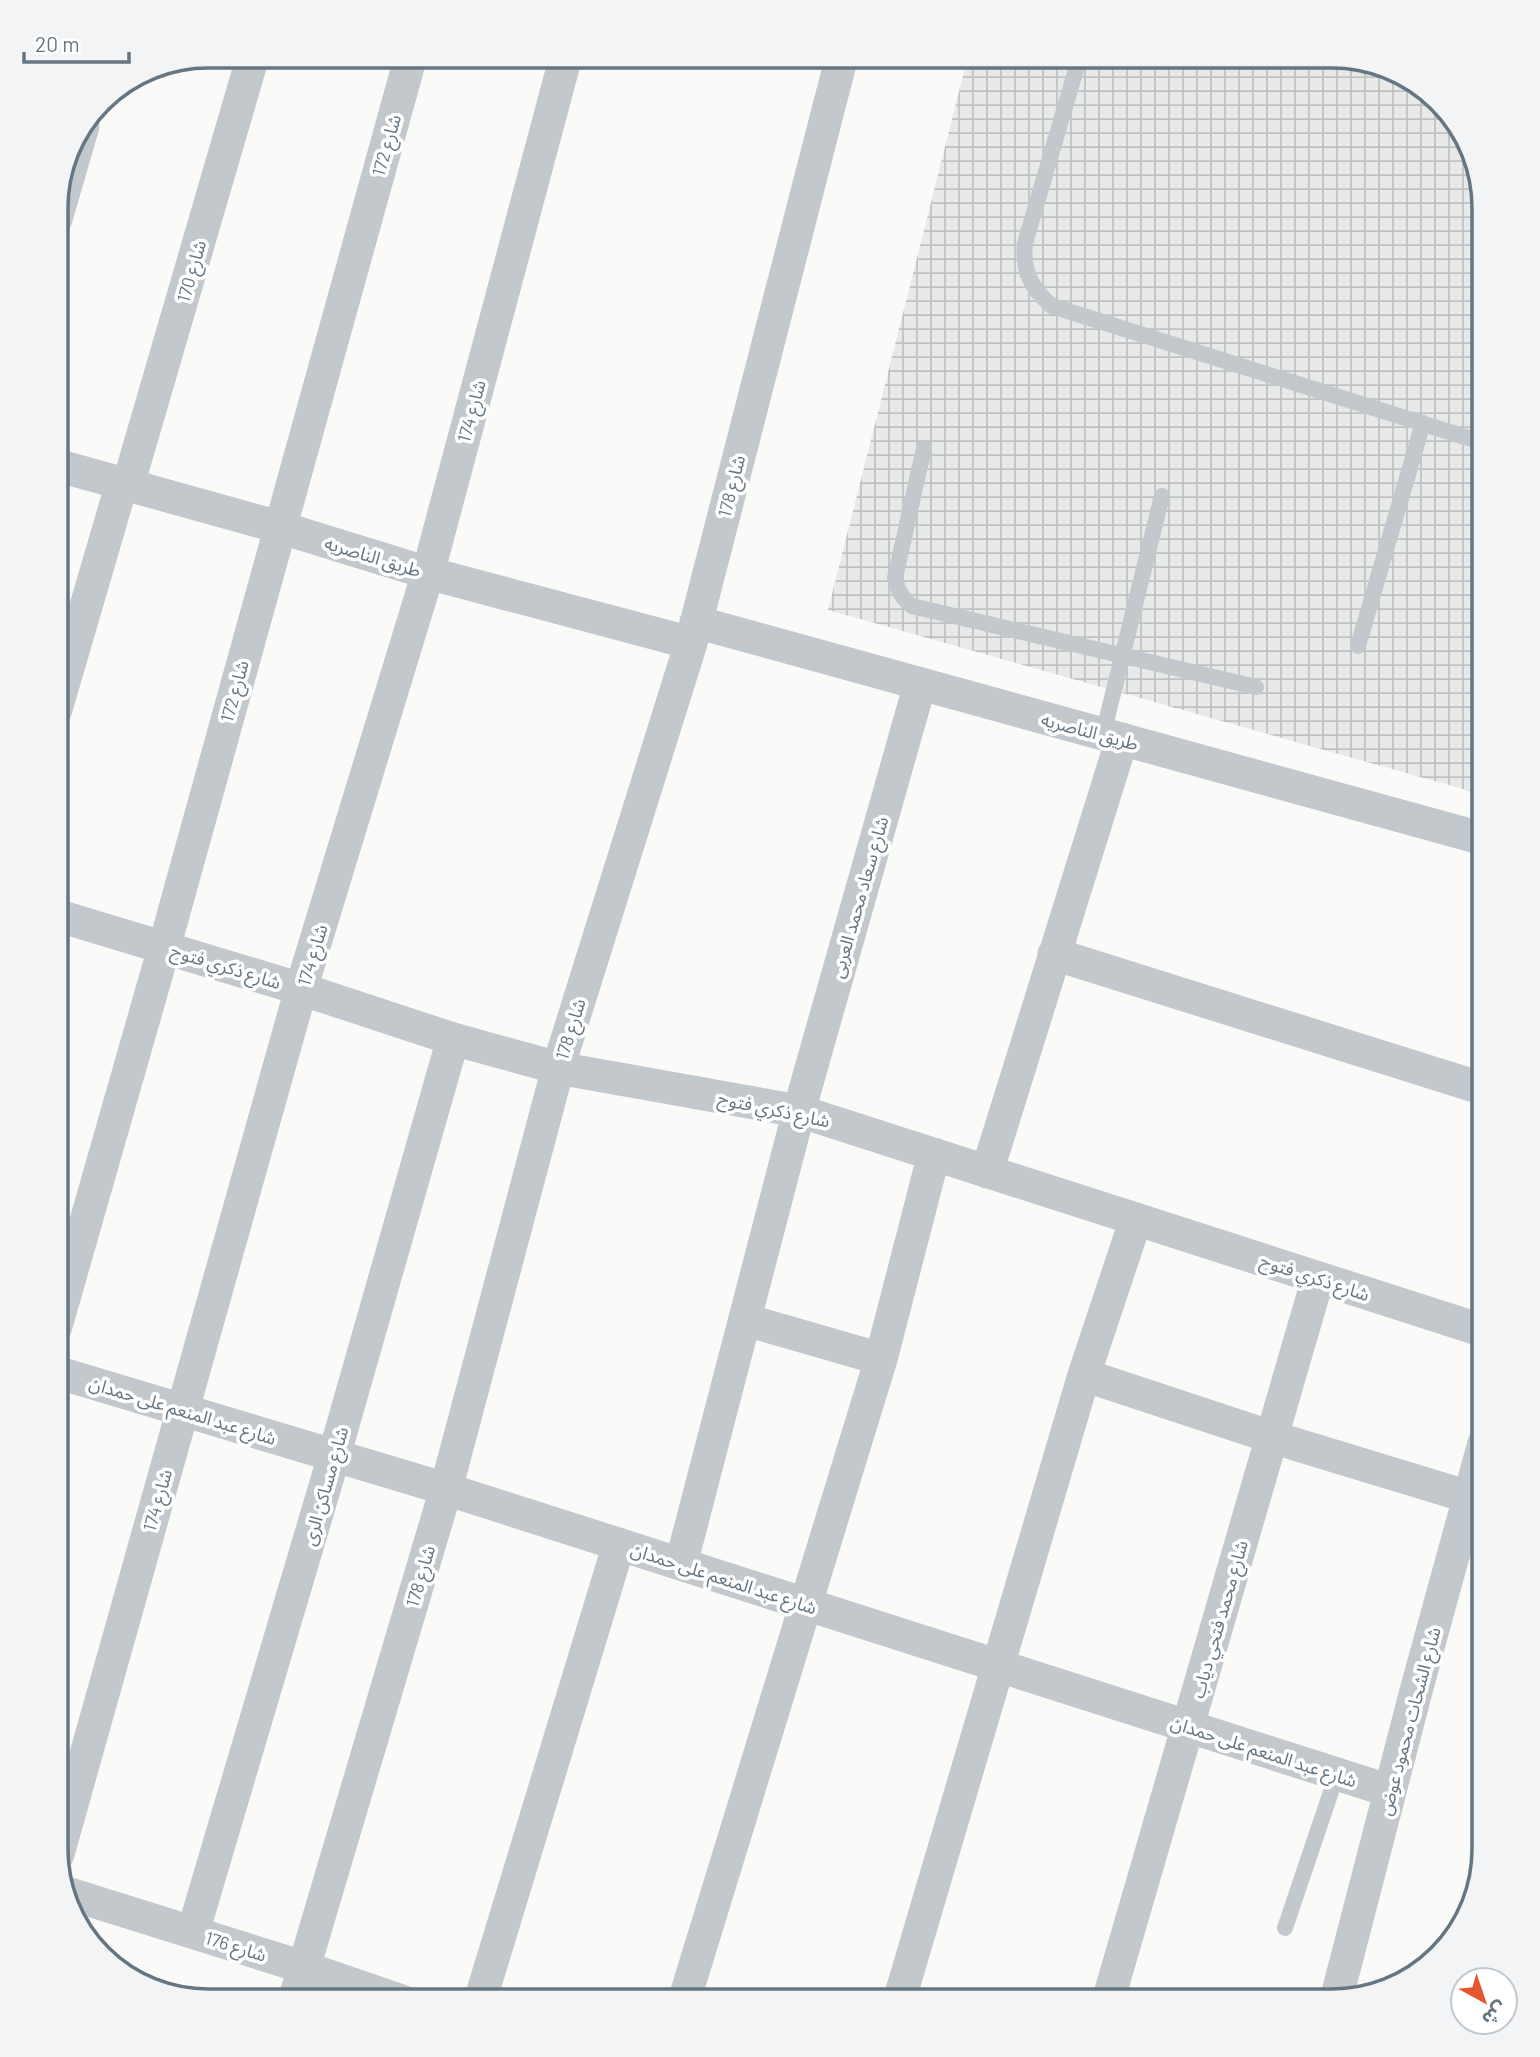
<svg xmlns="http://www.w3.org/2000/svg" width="1540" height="2057" viewBox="0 0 1540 2057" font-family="Barlow,'Noto Sans Arabic',sans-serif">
  <defs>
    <pattern id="industrial-grid" width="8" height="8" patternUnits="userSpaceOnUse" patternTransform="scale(1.75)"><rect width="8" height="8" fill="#e8e9e9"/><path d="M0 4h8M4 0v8" fill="none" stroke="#c0c1c2"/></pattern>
  </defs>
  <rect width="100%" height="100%" fill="#fafaf8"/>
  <path fill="url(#industrial-grid)" d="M968 56H1341L1408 77 1458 124 1484 209V795L828 610Z"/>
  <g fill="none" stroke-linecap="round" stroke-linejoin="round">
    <path stroke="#c3c8cc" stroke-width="16" d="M1080 56 1025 243C1022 270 1031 289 1052 306L1484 443
      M924 448 895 578C898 591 902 598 912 606L1256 687
      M1358 646 1423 423
      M1103 734 1162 496
      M1285 1928 1337 1774"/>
    <path stroke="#c3c8cc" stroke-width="33" d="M56 219 83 126
      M56 465 279 527 428 573 691 643
      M128 485 253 56
      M696 622 1484 839
      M56 709 122 483
      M56 915 301 989 453 1039 558 1068 799 1111 1484 1331
      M1054 954 1484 1089
      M987 1172 1122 739
      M746 1320 881 1359
      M56 1326 164 948 411 56
      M56 1372 446 1489 1390 1791
      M1084 1375 1272 1437 1469 1497
      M681 1564 799 1111 920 684
      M58 1854 301 989 428 573 566 56
      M70 1894 306 1968 402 2001
      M193 1932 334 1456 453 1039
      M1336 2000 1416 1691 1484 1443
      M294 2001 446 1489 558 1068 691 643 842 56
      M480 2001 619 1544
      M684 2001 881 1359 934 1154
      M899 2001 1084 1375 1136 1219
      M1108 2001 1318 1278"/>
  </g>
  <g text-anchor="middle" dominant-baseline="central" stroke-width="7" stroke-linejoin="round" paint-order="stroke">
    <g font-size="18" fill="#657683" stroke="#fff">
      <text transform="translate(386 145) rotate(-74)">شارع 172</text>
      <text transform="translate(191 271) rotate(-74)">شارع 170</text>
      <text transform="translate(471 411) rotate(-75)">شارع 174</text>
      <text transform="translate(731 486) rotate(-76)">شارع 178</text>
      <text transform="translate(373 556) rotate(17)">طريق الناصريه</text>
      <text transform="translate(234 691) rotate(-75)">شارع 172</text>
      <text transform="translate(1090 731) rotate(15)">طريق الناصريه</text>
      <text transform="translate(859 897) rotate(-74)">شارع سعاد محمد العربى</text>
      <text transform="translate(312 955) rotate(-73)">شارع 174</text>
      <text transform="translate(226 966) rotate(17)">شارع ذكري فتوح</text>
      <text transform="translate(570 1029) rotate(-73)">شارع 178</text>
      <text transform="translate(774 1109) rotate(12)">شارع ذكري فتوح</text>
      <text transform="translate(1315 1277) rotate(18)">شارع ذكري فتوح</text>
      <text transform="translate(183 1410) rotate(17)">شارع عبد المنعم على حمدان</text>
      <text transform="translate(325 1486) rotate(-74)">شارع مساكن الرى</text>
      <text transform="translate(157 1500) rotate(-74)">شارع 174</text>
      <text transform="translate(420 1576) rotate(-74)">شارع 178</text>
      <text transform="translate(724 1578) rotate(18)">شارع عبد المنعم على حمدان</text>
      <text transform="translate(1219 1619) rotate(-74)">شارع محمد فتحي دياب</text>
      <text transform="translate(1409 1721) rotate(-75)">شارع الشحات محمود عوض</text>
      <text transform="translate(1264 1751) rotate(18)">شارع عبد المنعم على حمدان</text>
      <text transform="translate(236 1946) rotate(17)">شارع 176</text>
    </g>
  </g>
  <path d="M0 0H1540V2057H0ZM208 68H1332A140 140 0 0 1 1472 208V1849A140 140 0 0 1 1332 1989H208A140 140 0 0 1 68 1849V208A140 140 0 0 1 208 68Z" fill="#f3f4f5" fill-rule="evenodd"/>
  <path fill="none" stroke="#657683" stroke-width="3.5" d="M208 68H1332A140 140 0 0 1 1472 208V1849A140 140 0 0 1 1332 1989H208A140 140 0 0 1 68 1849V208A140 140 0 0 1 208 68Z"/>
  <g transform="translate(1484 2001) rotate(140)"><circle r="33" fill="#ffffff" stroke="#c1c8cd" stroke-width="2"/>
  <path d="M0-5L12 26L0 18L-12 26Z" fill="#e4572e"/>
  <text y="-10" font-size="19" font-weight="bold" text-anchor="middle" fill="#657683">ش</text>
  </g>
  <path d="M24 52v10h105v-10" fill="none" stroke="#657683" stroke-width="3.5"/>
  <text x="35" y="52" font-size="21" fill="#657683" stroke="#ffffff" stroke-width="5" paint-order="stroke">20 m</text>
</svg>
